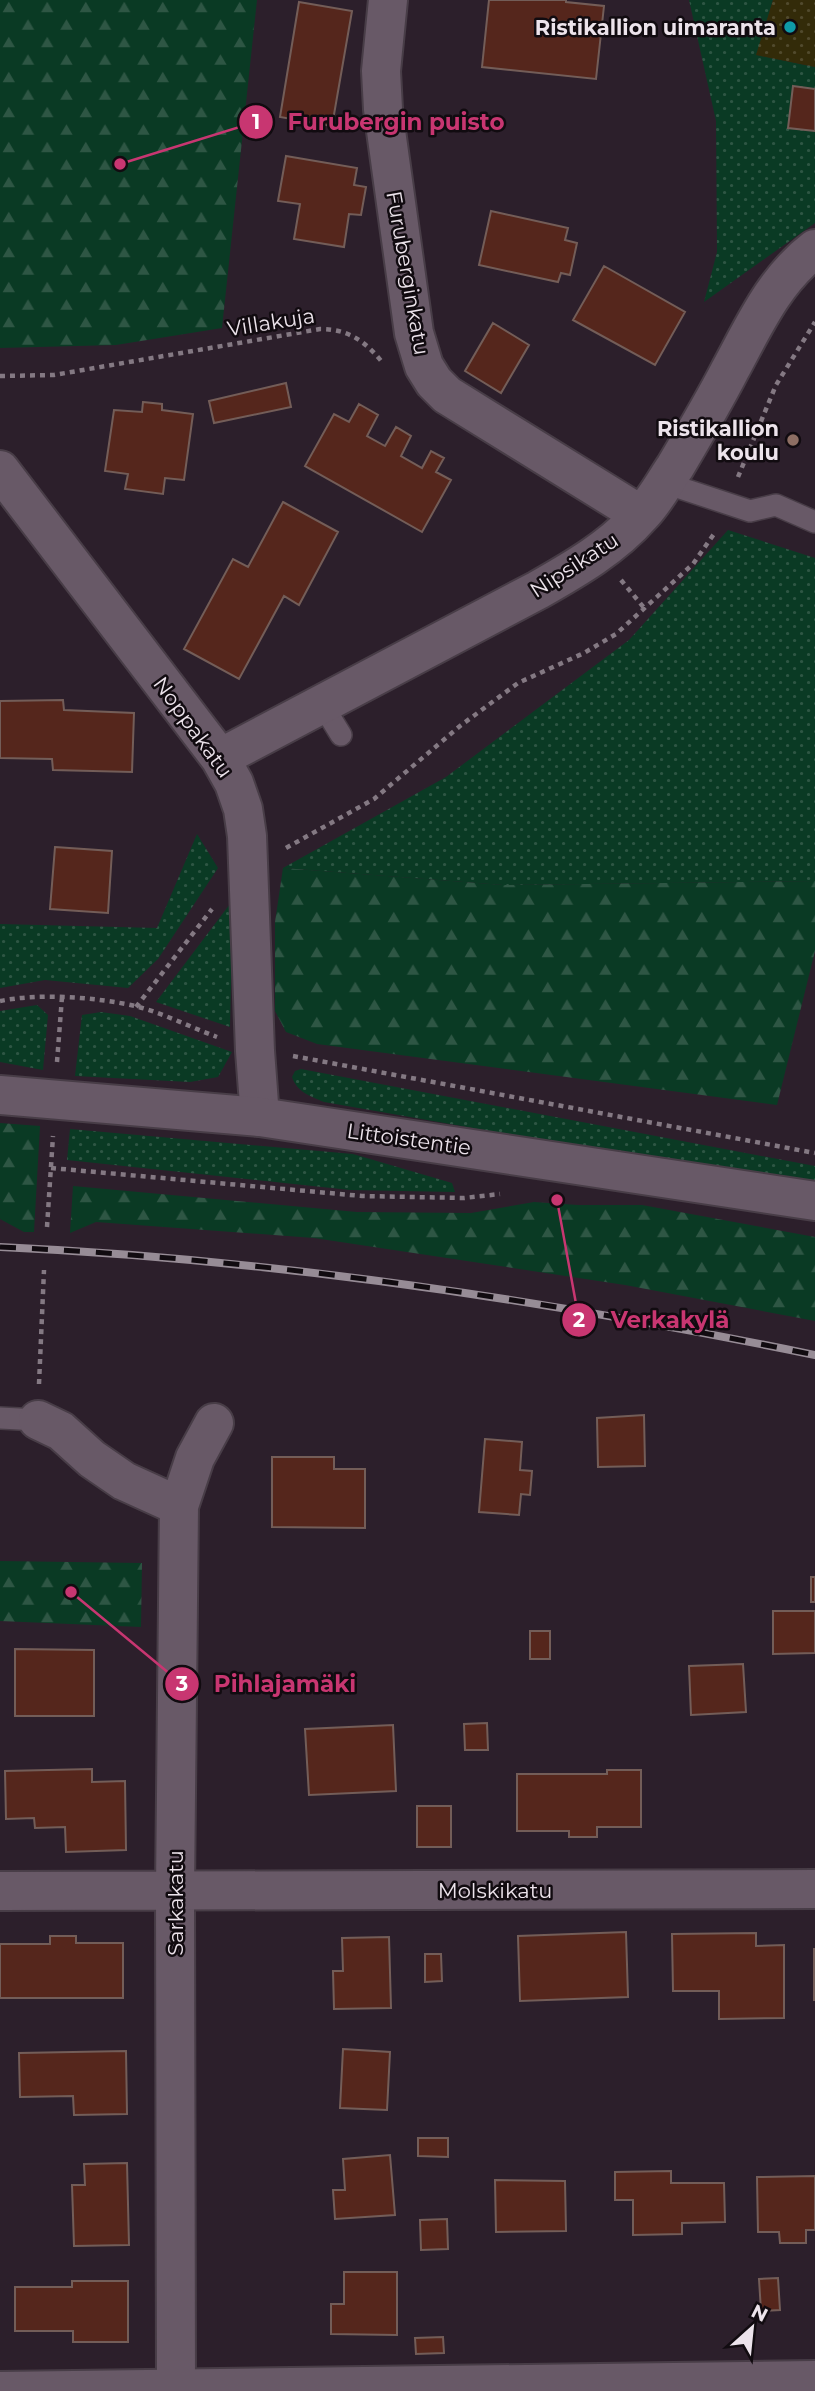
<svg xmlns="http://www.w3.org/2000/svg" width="815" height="2391" viewBox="0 0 815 2391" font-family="Montserrat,sans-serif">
  <defs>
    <pattern id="grass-dots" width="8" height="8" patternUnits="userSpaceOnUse" patternTransform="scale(1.75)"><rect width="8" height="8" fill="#0a3a24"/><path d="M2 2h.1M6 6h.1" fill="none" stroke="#2e5644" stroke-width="1.8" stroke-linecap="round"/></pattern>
    <pattern id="forest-firs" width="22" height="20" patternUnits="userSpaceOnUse" patternTransform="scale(1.75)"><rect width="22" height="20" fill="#0a3a24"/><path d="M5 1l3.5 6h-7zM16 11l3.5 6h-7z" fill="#2e5644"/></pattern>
    <pattern id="sand-dots" width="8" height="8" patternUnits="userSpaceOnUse" patternTransform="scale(1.75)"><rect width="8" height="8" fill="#332b09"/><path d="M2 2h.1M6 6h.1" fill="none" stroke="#514a2d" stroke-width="1.8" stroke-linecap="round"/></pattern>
  </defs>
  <rect width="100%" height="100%" fill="#2c1f2b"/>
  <path fill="url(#grass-dots)" d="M689 0H773L757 55 815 67V223L704 302 717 252 716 121Z
    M728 530 815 558V881L503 885 283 868 446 777 629 640Z
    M197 834 218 868 158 959 128 988 45 980 0 988V924L157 928Z
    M233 900 230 1027 156 1002Z
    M37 1005 48 1015 43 1070 0 1062V1011Z
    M101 1012 130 1016 232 1052 218 1077 190 1082 75 1076 82 1015Z
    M301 1069 815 1166V1188L324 1102C310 1096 297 1092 292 1077L295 1071Z
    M70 1129 353 1154 452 1183 455 1192 350 1190 67 1160Z"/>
  <path fill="url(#forest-firs)" d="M0 0H257L222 328 116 345 0 348Z
    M283 868 503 885 815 881V951L777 1105 317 1044 286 1032 275 1011V922Z
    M0 1123 40 1126 34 1232H24L0 1219Z
    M73 1186 357 1212 471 1213 534 1202 578 1205H642L815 1237V1321L625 1285 314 1238 96 1222 70 1233Z
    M0 1561 142 1563 141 1627 0 1621Z"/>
  <path fill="url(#sand-dots)" d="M773 0H815V67L756 55Z"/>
  <path fill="#55261c" stroke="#735d58" stroke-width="2" d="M489 0H566V2L604 6 596 79 482 67Z
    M299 2 352 11 332 126 280 117Z
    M793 86 815 89V131L788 128Z
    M286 156 357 168 354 185 366 187 361 215 349 214 344 247 294 239 300 204 278 201Z
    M491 211 568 228 565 240 577 243 570 275 561 273 558 282 479 265Z
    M604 266 685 312 655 365 573 320Z
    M493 323 529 345 501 393 465 371Z
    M286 383 291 407 214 423 209 401Z
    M143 402 162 404V410L193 414 184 480 165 478 163 494 125 489 128 474 105 471 114 410 142 412Z
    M359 404 378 415 367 436 385 446 396 427 411 436 401 456 422 468 431 451 444 458 436 472 451 480 422 532 305 466 334 414 349 422Z
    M283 502 338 532 299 605 284 596 239 679 184 649 233 559 248 567Z
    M63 700 64 710 134 713 132 772 53 770 52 759 0 758V701Z
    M55 847 112 851 108 913 50 909Z
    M644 1415 645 1466 598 1467 597 1418Z
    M485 1439 522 1442 520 1470 532 1471 530 1495 521 1494 519 1515 479 1512Z
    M272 1457H334V1469H365V1528L272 1527Z
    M811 1577H815V1602H811Z
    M773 1611H815V1653L773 1654Z
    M530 1631H550V1659H530Z
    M15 1649 94 1650V1716H15Z
    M743 1664 746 1712 691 1715 689 1666Z
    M487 1723 488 1750H465L464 1724Z
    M393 1725 396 1791 309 1795 305 1729Z
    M92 1769V1782L125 1781 126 1850 66 1852 65 1827 35 1828 34 1818 6 1819 5 1771Z
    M607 1770H641V1827H597V1837H569V1831H517V1774H607Z
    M417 1806H451V1847H417Z
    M626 1932 628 1997 520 2001 518 1936Z
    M756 1933V1946L784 1945V2018L719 2019V1991H673L672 1934Z
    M50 1936H76V1943H123V1998H0V1944H50Z
    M389 1937 391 2008 334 2009 333 1971H343L342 1938Z
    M814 1949H815V2000H814Z
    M425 1954H441L442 1981 425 1982Z
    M343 2049 390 2052 387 2110 340 2108Z
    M126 2051 127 2114 74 2115 73 2096 20 2097 19 2053Z
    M418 2138H448V2157L418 2156Z
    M390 2155 395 2215 335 2219 333 2190H345L343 2159Z
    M127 2163 129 2245 74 2246 72 2185H85L84 2164Z
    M671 2171V2183H724L725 2222 682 2223V2234L633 2235V2200H615V2172Z
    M815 2176V2230H806V2243H780L779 2232H758L757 2177Z
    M495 2180 565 2181 566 2231 496 2232Z
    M447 2219 448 2249 421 2250 420 2220Z
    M344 2272H397V2335L331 2334V2304H344Z
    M778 2278 780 2310 761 2311 759 2279Z
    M72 2281H128V2342H73V2331H15V2287H72Z
    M443 2337 444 2353 416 2354 415 2338Z"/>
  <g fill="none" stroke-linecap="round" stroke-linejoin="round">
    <g stroke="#483d47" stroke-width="24">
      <path id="lane" d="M665 483 750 511 776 505 815 522
        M322 704 341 735
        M0 1418 38 1420"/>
    </g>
    <g stroke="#483d47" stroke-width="42">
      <path id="street" d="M388 0 381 71 383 109 414 333 424 366 434 382 447 395 641 515
        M0 470 220 758 234 783 243 809 247 836 255 1051 260 1117
        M220 758 538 590C575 569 613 547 641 515 655 501 664 483 675 467 694 435 713 403 730 370 754 326 774 280 815 249
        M38 1420 61 1431 92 1459 124 1481 179 1506
        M0 1891 815 1889
        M0 2391 815 2380
        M176 2391 175 1890 179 1506 195 1458 214 1423"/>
    </g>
    <g stroke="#483d47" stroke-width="42">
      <path id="secondary" d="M0 1095 260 1117 815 1201"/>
    </g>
    <path stroke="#847983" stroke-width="4.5" stroke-dasharray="5 5" stroke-linecap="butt" d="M0 376 54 375 320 329C348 329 365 341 382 362
      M738 477 776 385 815 322
      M621 580 645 609
      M286 848 374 799 460 726 518 683 584 653 616 634 693 564 716 531
      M0 1001C40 993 95 997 135 1006 163 1013 190 1027 217 1037
      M136 1007 212 909
      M293 1056 815 1153
      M57 1062 62 997
      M51 1168 362 1196 464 1198 500 1194
      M47 1227 53 1136
      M39 1384 44 1270"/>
    <use href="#lane" stroke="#685967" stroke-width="21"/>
    <use href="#street" stroke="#685967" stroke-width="38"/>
    <use href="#secondary" stroke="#685967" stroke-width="38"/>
    <g stroke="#978c96" stroke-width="8">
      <path id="rail" d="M0 1247C274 1259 546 1300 815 1355"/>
    </g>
    <use href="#rail" stroke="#110b10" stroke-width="5" stroke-dasharray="16" stroke-linecap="butt"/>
  </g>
  <circle fill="#0f9aa8" stroke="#110b10" stroke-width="2.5" cx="790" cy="27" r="7"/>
  <circle fill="#8d6e63" stroke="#110b10" stroke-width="2.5" cx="793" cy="440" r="7"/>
  <g text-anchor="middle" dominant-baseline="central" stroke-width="5" stroke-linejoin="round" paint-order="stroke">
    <g font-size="21" font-weight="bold" fill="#ece3eb" stroke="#110b10" text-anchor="end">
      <text x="776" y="27">Ristikallion uimaranta</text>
      <text x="779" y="428">Ristikallion<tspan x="779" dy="24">koulu</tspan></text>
    </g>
    <g font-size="21" fill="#ece3eb" stroke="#110b10">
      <text transform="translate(408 273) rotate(80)">Furuberginkatu</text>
      <text transform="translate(271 322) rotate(-9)">Villakuja</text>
      <text transform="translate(574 565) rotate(-33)">Nipsikatu</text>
      <text transform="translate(193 727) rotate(54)">Noppakatu</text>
      <text transform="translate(409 1139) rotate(8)">Littoistentie</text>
      <text x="495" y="1890">Molskikatu</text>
      <text transform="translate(175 1903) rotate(-90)">Sarkakatu</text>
    </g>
  </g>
  <path fill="none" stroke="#c83671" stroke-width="2.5" d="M120 164L256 122M557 1200L579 1320M71 1592L182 1684"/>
  <g fill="#c83671" stroke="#110b10" stroke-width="2.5">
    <circle cx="120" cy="164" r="7"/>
    <circle cx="557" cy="1200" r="7"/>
    <circle cx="71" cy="1592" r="7"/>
    <circle cx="256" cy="122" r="18"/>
    <circle cx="579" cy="1320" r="18"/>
    <circle cx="182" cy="1684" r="18"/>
  </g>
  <g font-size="21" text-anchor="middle" font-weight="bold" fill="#fff">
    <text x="256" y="129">1</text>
    <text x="579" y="1327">2</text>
    <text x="182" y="1691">3</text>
  </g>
  <g font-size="23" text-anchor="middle" font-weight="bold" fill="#c83671" stroke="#110b10" stroke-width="5" stroke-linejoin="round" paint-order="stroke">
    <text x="396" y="130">Furubergin puisto</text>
    <text x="670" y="1328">Verkakylä</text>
    <text x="285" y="1692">Pihlajamäki</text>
  </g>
  <g transform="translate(752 2328) rotate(27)" stroke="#110b10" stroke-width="5" paint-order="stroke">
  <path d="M0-5L12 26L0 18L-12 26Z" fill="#ece3eb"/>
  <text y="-10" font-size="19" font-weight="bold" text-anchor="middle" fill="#ece3eb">N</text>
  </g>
</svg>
